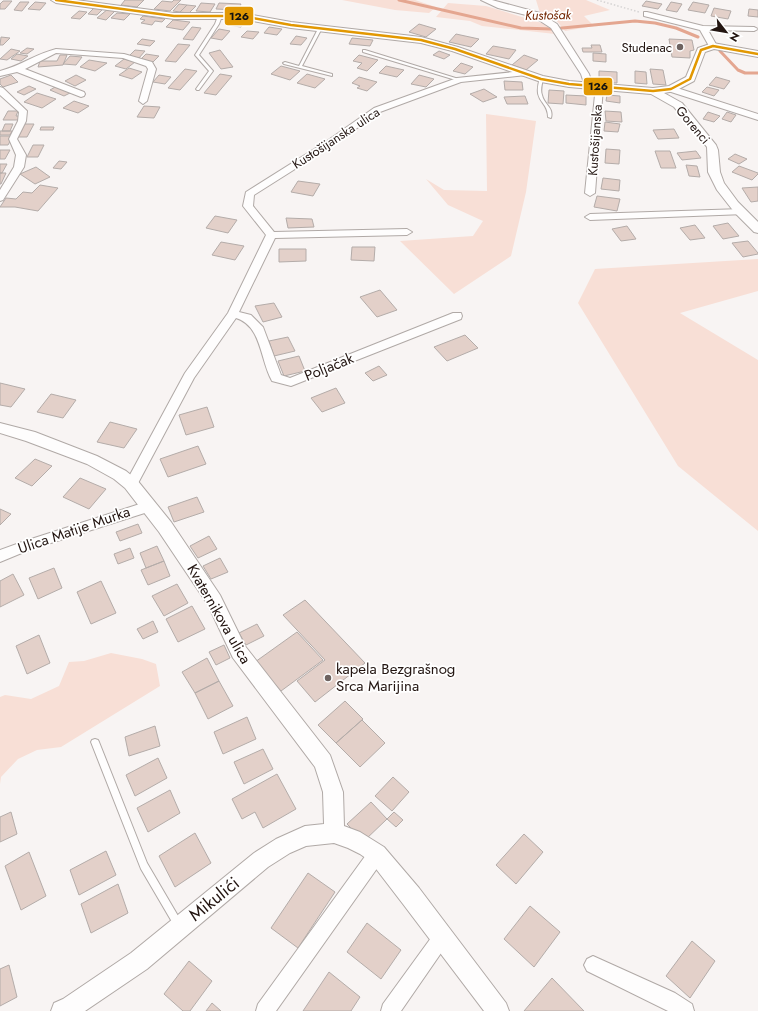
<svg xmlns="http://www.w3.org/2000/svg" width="758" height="1011" viewBox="0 0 758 1011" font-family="Jost,sans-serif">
  <rect width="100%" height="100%" fill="#f8f4f3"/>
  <path fill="#f8dfd6" d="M342 0H415L436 7 429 13 395 10Z
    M536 0H586L610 10 584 16 594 26 565 31 555 19 540 13Z
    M448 3 486 6 545 24 555 34 482 26 470 21 436 17Z
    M486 114 536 121 526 192 511 256 454 294 400 241 473 236 483 221 448 205 426 179 444 190 487 191Z
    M758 259V291L680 313 758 360V531L678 466 578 303 595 269Z
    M111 653 142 659 156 664 160 686 61 747 37 750 18 759 1 777 0 784V697L5 695 31 699 59 686 69 662 84 661Z"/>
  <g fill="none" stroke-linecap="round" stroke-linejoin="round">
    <path stroke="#e4a690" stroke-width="3" d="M399 0 521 28 552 29 635 21 655 23 676 28 698 37
      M720 51 738 70 745 73H758"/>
  </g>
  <path fill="#e3d0c9" stroke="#b4aca9" d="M125 0H144L137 7 121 5Z
    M174 0H181L170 11 154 9 162 1 172 2Z
    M3 1H12L5 9H0V4Z
    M646 1 662 4 658 9 642 6Z
    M20 2H29L22 11 14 10Z
    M35 2 46 3 40 10 28 9Z
    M671 2 682 4 677 12 666 10Z
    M693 2 709 5 705 13 688 10Z
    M201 3 215 4 210 12 196 11Z
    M219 3 241 4 238 10 216 9Z
    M179 4 187 5 180 12 173 11Z
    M187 5 196 6 189 13 180 12Z
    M94 8 103 9 97 15 88 14Z
    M714 8 731 11 728 19 711 16Z
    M108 9 116 10 106 20 97 18Z
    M749 9 758 10V17L748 16Z
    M79 11 87 12 80 19 71 18Z
    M117 13 130 14 124 20 111 18Z
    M143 16 165 19 162 22 155 21 152 25 141 23 145 20 140 19Z
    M232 19 246 21 241 27 226 25Z
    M173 20 190 22 183 30 166 27Z
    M419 24 436 29 426 37 409 32Z
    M192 27 201 28 193 40 183 39Z
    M269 27 282 29 277 35 264 33Z
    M219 29 230 31 222 40 211 38Z
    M247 31 259 32 253 39 241 37Z
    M456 34 479 39 471 47 449 42Z
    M296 36 307 38 301 45 290 44Z
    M1 37 10 38 3 45H0Z
    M352 38 373 40 370 46 349 44Z
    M142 39 155 41 150 46 137 44Z
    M669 39 692 40 694 50 690 51V58L672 57Z
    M178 44 190 45 176 62 165 61Z
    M591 45H600L602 52H583L582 48H592Z
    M493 46 516 50 509 59 486 54Z
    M27 48 34 49 27 54 20 53Z
    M11 49 20 51 7 60 0 59Z
    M135 50 145 51 139 58 129 56Z
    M220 50 233 67 221 69 209 53Z
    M439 51 450 55 444 59 433 55Z
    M593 53 606 54V62L593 61Z
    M17 54 28 56 21 61 11 59Z
    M146 54 159 56 153 62 140 60Z
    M60 55H67L63 65 38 67 40 61H57Z
    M359 55 378 60 367 71 357 68 362 63 353 61Z
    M524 55 538 60 526 70 512 65Z
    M70 56 82 57 76 65 63 64Z
    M124 59 135 62 126 69 115 66Z
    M89 60 107 63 95 71 80 67Z
    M461 63 473 67 465 74 453 71Z
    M281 66 300 71 290 80 271 74Z
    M386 66 404 70 397 77 379 73Z
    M129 68 142 72 132 79 119 75Z
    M185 69 197 71 180 90 168 88Z
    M650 69 663 70 666 85 653 84Z
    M599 71 617 72V83L599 82Z
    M635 71 646 72 647 84 635 83Z
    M220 74 232 76 216 95 204 93Z
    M307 74 325 79 315 88 297 83Z
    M11 75 18 82 3 87 0 84V79Z
    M76 75 86 80 75 86 65 81Z
    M159 75 171 77 165 84 153 82Z
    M419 75 434 79 426 87 411 84Z
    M359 77 377 82 367 91 357 88 360 86 352 83Z
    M716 77 730 81 724 89 709 85Z
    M504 81 522 82 523 90H505Z
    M29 86 36 89 24 95 17 92Z
    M57 86 72 92 64 96 50 90Z
    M707 87 719 90 714 96 702 92Z
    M484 89 497 97 483 102 470 94Z
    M549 90 564 91 563 104 548 103Z
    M37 93 56 99 42 108 24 102Z
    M566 95 586 96V105L566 103Z
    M607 95 620 96V103L606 101Z
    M525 96 528 104H507L504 97Z
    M74 101 89 106 78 113 63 108Z
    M144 106 160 107 154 118 137 117Z
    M8 111H18L16 116H20L18 120H3Z
    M605 111 621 112 622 122 606 121Z
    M708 112 720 116 714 122 703 119Z
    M727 112 736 115 731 122 722 119Z
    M605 122 620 124 618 132 604 131Z
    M5 124H13L10 131H2Z
    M24 124H34L27 137H17Z
    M41 127H54L53 130H40Z
    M674 129 679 138 658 139 653 130Z
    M0 131H12L10 135H0Z
    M0 136H13L8 145H0Z
    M33 145H44L38 157H27Z
    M606 149 620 150 619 164 605 163Z
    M0 150H10L5 159H0Z
    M655 151H670L676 168H661Z
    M696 151 701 158 682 160 677 153Z
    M735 154 747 159 739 164 728 159Z
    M59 161 67 162 61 169 53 168Z
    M0 164H7L2 173H0Z
    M686 165 697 166 700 177 689 176Z
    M739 166 758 173V174L752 180 732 172Z
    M36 167 50 177 35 184 20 174Z
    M0 173H6L1 184H0Z
    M603 178 620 180 619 191 601 189Z
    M298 181 320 184 313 196 291 192Z
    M40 185 58 188 38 211 15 207H0L6 198 16 199 23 192 32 193Z
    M758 187V201L751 202 742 188Z
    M597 196 620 199 617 211 594 207Z
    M215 216 237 220 228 233 206 228Z
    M286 218 312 219 314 227 288 228Z
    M728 223 739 236 723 239 713 226Z
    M695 225 705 238 690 240 680 228Z
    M627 226 636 239 621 241 612 229Z
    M748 241 758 253V254L743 257 732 243Z
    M221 242 244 246 235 260 212 255Z
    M352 247H375L374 261 351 260Z
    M279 249H306V261L279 262Z
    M380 290 397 310 377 317 360 297Z
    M274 303 282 317 263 322 255 306Z
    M465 335 478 348 447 361 434 347Z
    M288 337 295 351 274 356 269 341Z
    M299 356 305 371 284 376 278 361Z
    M379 366 387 375 373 381 365 373Z
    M0 383 25 389 11 407 0 405Z
    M336 388 345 403 322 412 311 398Z
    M51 394 76 400 63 418 37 412Z
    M207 407 214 427 186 435 179 415Z
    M110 422 137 429 124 448 97 442Z
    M198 446 206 464 168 477 160 459Z
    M35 459 52 466 32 486 15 478Z
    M80 478 106 489 89 509 63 497Z
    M197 497 204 512 174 522 168 507Z
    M0 509 11 514 0 525Z
    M138 524 142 533 120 541 116 532Z
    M209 536 217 549 198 558 190 546Z
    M157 546 164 561 146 568 140 553Z
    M130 548 134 558 118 564 114 554Z
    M220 558 228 572 211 579 203 566Z
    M164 561 170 576 148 585 141 570Z
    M54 568 62 588 38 599 29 578Z
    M13 574 24 595 0 607V581Z
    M101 581 116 613 91 624 77 592Z
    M177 584 188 603 164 616 152 596Z
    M305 600 365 663 315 702 297 681 325 660 283 615Z
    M192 606 205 629 178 642 166 619Z
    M153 621 158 632 143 639 137 629Z
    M257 624 264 636 246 645 239 633Z
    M297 632 323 660 281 691 255 662Z
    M39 635 50 663 27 674 16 646Z
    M224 645 230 658 216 665 209 652Z
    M207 658 219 681 195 693 182 672Z
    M219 681 233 706 208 719 195 693Z
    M345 701 363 719 336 743 318 725Z
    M247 717 256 739 223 754 214 732Z
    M362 720 385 743 360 767 336 743Z
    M155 726 160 746 129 756 125 737Z
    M263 749 273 769 244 784 234 762Z
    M158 758 167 778 135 796 126 775Z
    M277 774 296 809 263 828 255 812 242 819 232 799Z
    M393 777 409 792 392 811 375 796Z
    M170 790 180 813 148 832 137 808Z
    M371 802 387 819 364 841 347 824Z
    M11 812 17 834 0 842V817Z
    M394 812 403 820 396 827 387 819Z
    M195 833 211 863 175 887 159 856Z
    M524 834 543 852 516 884 496 865Z
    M106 851 116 875 79 895 70 870Z
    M29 852 46 896 21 910 5 866Z
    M308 873 335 892 298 948 271 928Z
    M118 884 128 913 91 933 81 904Z
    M530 906 560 932 534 967 504 939Z
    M367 923 401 950 381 979 347 952Z
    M692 941 715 961 690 998 666 976Z
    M189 961 212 981 190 1011H183L164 994Z
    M9 965 17 997 0 1006V969Z
    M329 972 360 997 351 1011H303Z
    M552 978 584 1011H524Z
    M212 1003 221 1011H206Z"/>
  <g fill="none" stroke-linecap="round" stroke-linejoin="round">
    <g stroke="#b0a9a6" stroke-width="2">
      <path id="service" d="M220 15 222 16 219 24 199 55 213 71 199 90H197L196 89 209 71 195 55 215 24 218 16Z
        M319 27 322 28 302 66 332 74V76L284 64 283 63 285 62 299 66Z
        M363 50H365L462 80 459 81 363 52Z
        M540 78 543 79C542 84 540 90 542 95 544 105 554 107 551 118L548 117C548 100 532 103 540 78Z
        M95 739 98 740 99 742 147 863 181 921 182 924 181 927 178 928 175 927 141 869 91 742 92 740Z"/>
    </g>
    <g stroke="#b0a9a6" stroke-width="2">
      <path id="minor" d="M481 0H492L540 13 557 24 589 74 593 86 592 88H589L585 86 581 74 551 28 534 17 498 8Z
        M644 12H647L703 26 754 27 758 29 754 31 708 30 717 46 713 48 709 46 700 30 644 16Z
        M56 49 124 54 152 62 156 69 147 101 143 104 139 101 148 69 146 66 123 58 56 53 25 69 84 92 85 94 84 96 81 97 17 72 0 76V71C20 66 36 54 56 49Z
        M523 71 527 73 526 75 461 82 380 112 333 145 254 195 253 206 274 232 407 229 412 232 407 235 275 238 239 312 251 315 263 327 281 375 290 378 453 313H461L462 316 461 319 291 386 272 381C260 360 262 326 236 318L194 378 136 487 131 489 126 487 125 484 185 373 228 313 266 235 243 206 246 192 327 141 374 108 457 78Z
        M596 85H602L603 87 595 193 590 196 585 193Z
        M0 87 3 88 27 111 26 121 17 139 26 155 24 167 3 200 0 201V190L14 167 16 155 9 139 18 121 19 112 0 95Z
        M668 87H674L758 114V120L668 91 667 89Z
        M742 209 745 210 747 212 745 214 590 220 585 217 590 214Z
        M149 501 154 502 156 506 154 510 29 550 0 562V550L25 541Z
        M377 846 383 848 385 854 383 860 276 1011H256L258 1004 371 848Z
        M442 928 448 931 451 937 448 943 401 1011H381L383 1004 436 931Z
        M593 956 675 993 692 1004 694 1011H668L587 971 584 965 587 959Z"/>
    </g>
    <g stroke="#b0a9a6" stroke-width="2">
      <path id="tertiary" d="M51 0H76L174 13H242L291 22 421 37 458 47 543 76 569 81 653 88 669 86 686 77 698 48 713 43 758 51V57L714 49 705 52 694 81 675 91 664 93 682 103 716 145 718 150 720 172 724 183 738 202 758 222V233L754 232 735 213 717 190 708 172 707 147 674 107 651 94 569 87 541 82 452 51 421 43 291 28 242 19H174L56 3Z
        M0 423 35 432 97 456 126 471 137 480 171 522 220 595 245 646 330 755 343 792 344 826 360 832 384 847 419 888 506 1003 509 1011H484L403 904 370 861 360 854 348 848 334 843 306 846 290 853 268 867 147 969 85 1011H51L54 1003 63 999 131 953 254 853 276 839 305 826 324 824 323 792 315 767 233 658 208 605 159 532 125 488 114 479 87 464 26 441 0 433Z"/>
    </g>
    <path stroke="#d6d4d4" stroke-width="1.5" stroke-dasharray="1.5 2" stroke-linecap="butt" d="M597 0 639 12"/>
    <use href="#service" fill="#fefdfd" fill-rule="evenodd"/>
    <use href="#minor" fill="#fefdfd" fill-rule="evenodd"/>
    <use href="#tertiary" fill="#fefdfd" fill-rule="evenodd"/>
    <g stroke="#fff" stroke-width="4.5">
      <path id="bus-1" d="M56 0 174 16H242L291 25 421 40 455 49 541 79 569 84 653 91 671 89 690 79 701 50 713 46 758 54"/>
    </g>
    <use href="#bus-1" stroke="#e29802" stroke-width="2.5"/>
  </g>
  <g fill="#6e6360" stroke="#fff" stroke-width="1.5">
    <circle cx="680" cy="47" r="4"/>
    <circle cx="328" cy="678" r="4"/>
  </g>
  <g text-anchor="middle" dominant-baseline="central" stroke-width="3.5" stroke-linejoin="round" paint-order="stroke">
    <g font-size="13" font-style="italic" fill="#732501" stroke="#fff">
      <text transform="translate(548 15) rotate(-1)">Kustošak</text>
    </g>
    <g font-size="13" fill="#231511" stroke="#fff" text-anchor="end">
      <text x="672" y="47">Studenac</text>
    </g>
    <g font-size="13" fill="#231511" stroke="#fff">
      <text transform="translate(693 125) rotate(50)">Gorenci</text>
      <text transform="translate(336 138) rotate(-33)">Kustošijanska ulica</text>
      <text transform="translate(595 140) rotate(-86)">Kustošijanska</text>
    </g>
    <g font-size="15" fill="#231511" stroke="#fff">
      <text transform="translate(329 367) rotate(-22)">Poljačak</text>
      <text transform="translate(74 530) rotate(-19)">Ulica Matije Murka</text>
      <text transform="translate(219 614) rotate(60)">Kvaternikova ulica</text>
    </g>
    <g font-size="15" fill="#231511" stroke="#fff" text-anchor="start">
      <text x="336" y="669">kapela Bezgrašnog<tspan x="336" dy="17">Srca Marijina</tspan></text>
    </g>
    <g font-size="18" fill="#231511" stroke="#fff">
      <text transform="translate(214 899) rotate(-39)">Mikulići</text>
    </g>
  </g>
  <g stroke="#fff" stroke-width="1.5">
    <rect x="224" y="6" width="30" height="20" rx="4" fill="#e29802"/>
    <rect x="583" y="77" width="30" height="19" rx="4" fill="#e29802"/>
  </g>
  <g font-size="11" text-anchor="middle" font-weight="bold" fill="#111">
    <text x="239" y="20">126</text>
    <text x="598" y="90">126</text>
  </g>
  <g transform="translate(726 32) rotate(121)" stroke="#ffffff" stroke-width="3" paint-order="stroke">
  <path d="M0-3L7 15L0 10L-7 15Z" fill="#231511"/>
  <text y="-6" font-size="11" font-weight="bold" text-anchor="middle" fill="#231511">N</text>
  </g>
</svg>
